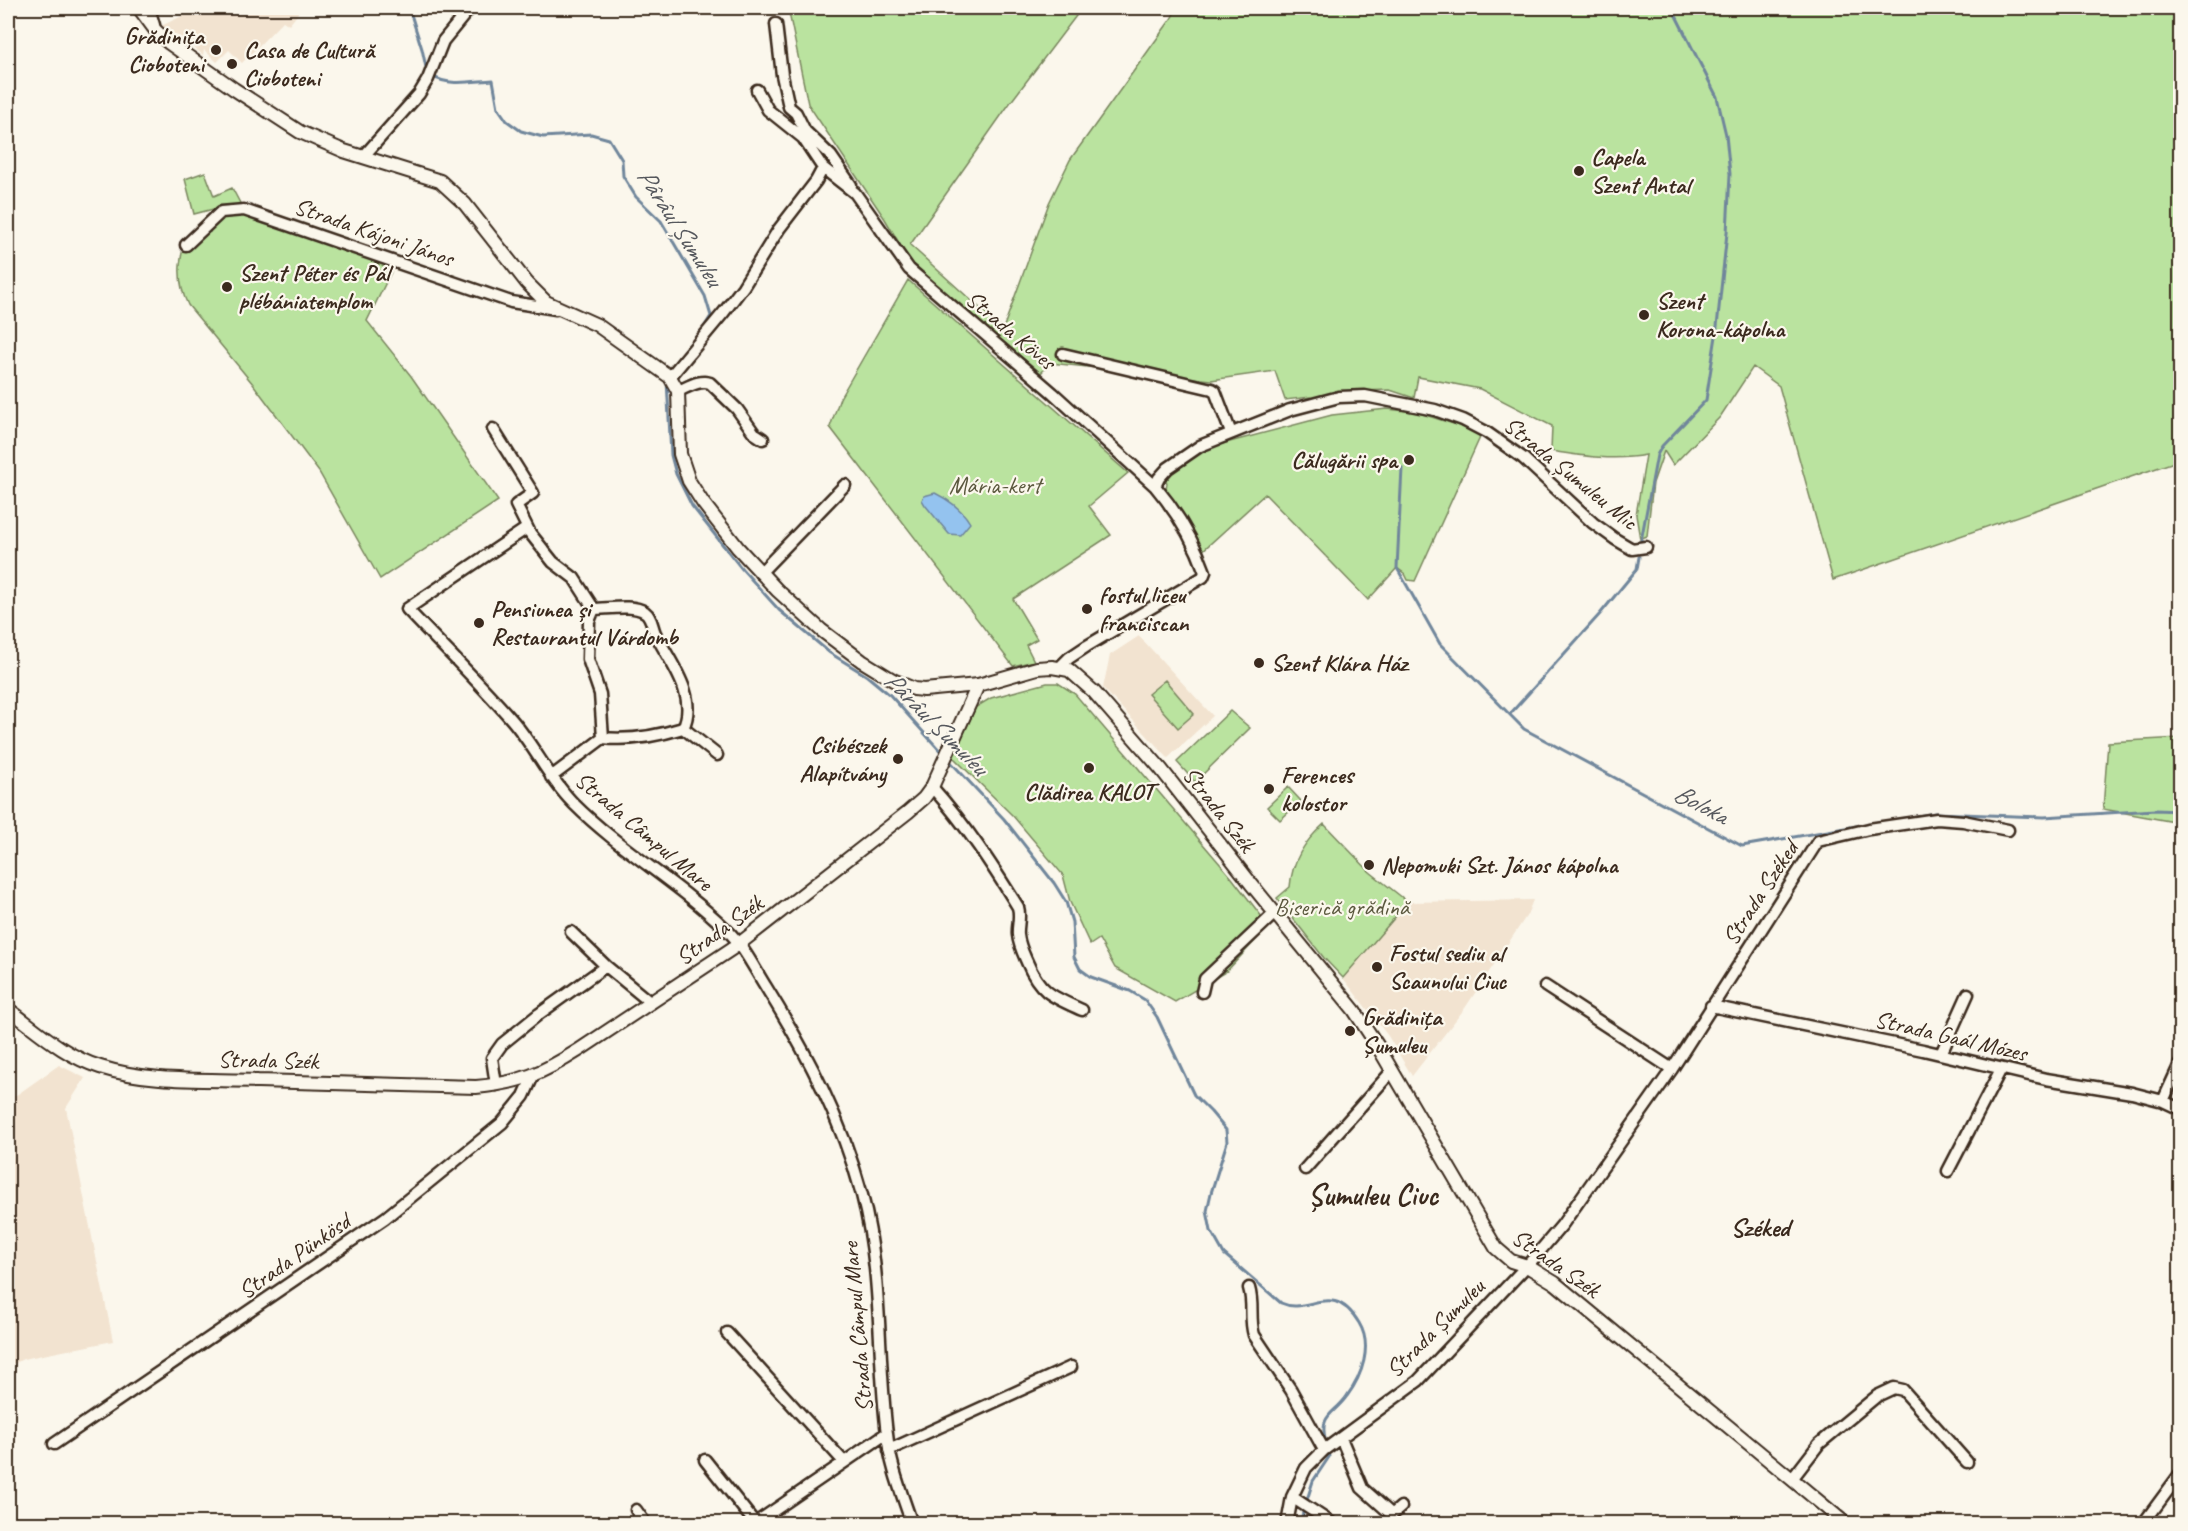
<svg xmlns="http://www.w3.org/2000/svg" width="2188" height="1531" viewBox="0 0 2188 1531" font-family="Caveat,sans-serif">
  <rect width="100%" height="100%" fill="#fbf7ec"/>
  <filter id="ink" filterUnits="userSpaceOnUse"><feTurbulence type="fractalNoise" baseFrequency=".0167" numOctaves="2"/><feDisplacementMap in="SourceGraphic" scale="12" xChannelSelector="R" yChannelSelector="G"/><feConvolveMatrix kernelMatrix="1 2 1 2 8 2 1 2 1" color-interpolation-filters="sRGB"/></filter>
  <g filter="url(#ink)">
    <path fill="#f2e3d0" d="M199 8H300L297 15 289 25 283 21 242 63 229 50 217 62 204 50 203 55 181 38 161 26Z
      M1139 636 1213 716 1168 758 1103 688 1110 655Z
      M1533 900 1527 915 1465 1008 1412 1076 1388 1036 1343 978 1408 902Z
      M59 1065 85 1078 66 1108 113 1341 23 1359 8 1367V1099L18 1094Z"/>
    <path fill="#bae39f" stroke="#7a865e" stroke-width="1.5" d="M788 8H1082L1010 103 910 245 1003 329 1049 203 1070 160 1171 19 1177 8H2180V460L1833 580 1779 386 1753 367 1720 417 1673 465 1664 451 1653 483 1647 536 1640 539 1636 515 1646 455C1614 461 1583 456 1551 451L1552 426 1480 389 1418 377 1414 398 1390 390 1358 391 1310 401V397L1285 400 1275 371 1211 380 1050 363 1041 373 915 270 885 219 808 104Z
      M205 172 214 196 232 188 241 205 221 207 194 214 185 179Z
      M249 215 394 266 367 321 411 376 498 501 380 579 319 472 253 384 188 305C176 281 176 247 197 227L210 232 212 227 205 222 226 216Z
      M908 280 1128 473 1089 506 1111 535 1013 599 1037 639 1026 645 1034 661 1013 666 830 427 840 398Z
      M1387 409 1416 412 1482 433 1415 581 1408 580 1405 574 1397 568 1368 600 1265 494 1200 553 1166 490 1167 483 1166 480 1173 472 1203 449 1332 415Z
      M1165 680 1194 714 1178 728 1148 694Z
      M1047 683H1058L1075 694 1232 878 1269 926 1227 971 1175 1002 1115 968 1099 939 1090 945 1070 902 1063 875 1013 816 953 757 976 707 991 698Z
      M1230 711 1250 728 1195 782 1177 762Z
      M2180 738V823L2103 809 2108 742Z
      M1288 787 1301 801 1280 820 1267 807Z
      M1324 824 1370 872 1408 902 1343 978 1324 958 1277 898 1290 887C1292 861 1304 842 1324 824Z"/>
    <path fill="#94c3ef" stroke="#70869b" stroke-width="1.5" d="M935 493C949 500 962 509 970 523L960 535 949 534 925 505 922 500 924 496Z"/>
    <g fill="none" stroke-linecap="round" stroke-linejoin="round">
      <path stroke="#70869b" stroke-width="3" d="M409 8 422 49 427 72
        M432 76C449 87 474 81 493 80L498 108 507 121 521 131 543 137 591 134 609 139 622 160 623 176 636 197 661 221 705 296 711 316 699 335
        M669 372 681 356
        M667 381 671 455 676 474 692 506 742 569 779 610 830 653 867 676 890 695 943 754
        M1402 468 1397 568 1440 644 1524 729 1742 846 1862 825
        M1641 541 1657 455 1662 446 1706 400 1716 336 1727 233 1730 174 1726 135 1717 97 1672 8
        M1510 714 1600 614 1637 569 1639 557
        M948 759 1004 819 1054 883 1066 902 1072 922 1074 957 1080 969 1091 977 1130 991 1145 1000 1157 1017 1194 1095 1211 1112 1226 1130 1227 1142 1211 1193 1207 1211 1211 1231 1224 1254 1281 1303C1309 1316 1332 1279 1359 1323 1373 1346 1362 1376 1347 1396 1334 1415 1318 1414 1326 1443
        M1883 822 1935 813 2044 817 2155 810 2180 811
        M1306 1503 1313 1481 1329 1457 1328 1452
        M1300 1524 1304 1509"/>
      <g stroke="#3b2a1e" stroke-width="15">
        <path id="minor" d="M149 8 154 25
          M776 24 782 75 789 107 796 113 805 131 831 156 851 185
          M757 90 768 110 803 138 823 168 855 193 909 269 1053 393 1155 486
          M363 157 419 94 428 79 443 41 470 8
          M186 245 221 212 244 210 511 302 556 309
          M1063 354 1212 389 1215 391 1231 433
          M670 377 724 312 743 287 779 229 816 181 823 168
          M678 391C688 387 700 379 710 383L737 409 754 433 763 439
          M493 429 533 493 516 505 530 533 553 562 574 578 594 609C608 609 633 604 645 612 652 617 652 627 655 633 669 661 699 696 683 728 657 736 630 741 603 738L551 777
          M527 528 407 609C442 646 479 682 512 720 535 747 549 779 574 804 620 850 679 883 726 929 743 945 754 968 766 987 808 1055 841 1118 862 1195 883 1275 877 1353 887 1434 890 1465 902 1494 912 1524
          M760 573 845 485
          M594 609 589 621 588 659 600 694 603 738
          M1060 667 1069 658 1087 646 1203 577 1205 572C1194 541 1176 511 1155 486L1159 478 1168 468 1200 446 1290 410 1339 397 1365 396 1435 410 1463 420 1486 432 1523 458 1593 523 1615 539 1632 549 1646 547
          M683 728 717 755
          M932 787C966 825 992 865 1018 907 1021 917 1017 926 1018 935 1019 945 1023 953 1027 962 1040 993 1053 997 1082 1010
          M571 932 606 966
          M1545 986 1672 1069
          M1202 992 1205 979 1275 913
          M1711 1006 1923 1050 2046 1079 2132 1093 2163 1101 2180 1109
          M1941 1054 1968 994
          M496 1085 492 1058 502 1044 539 1014 606 966 651 1003
          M2163 1101 2180 1064
          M1305 1169 1392 1071
          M1948 1171 2001 1069
          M1249 1288C1254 1304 1249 1319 1254 1335L1291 1390 1324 1450
          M727 1333 844 1462
          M1341 1438 1362 1488 1390 1513H1394L1401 1507
          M54 1444 385 1218 502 1123 524 1096 533 1076
          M889 1450 1071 1367
          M705 1460 755 1523
          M1792 1479 1819 1444 1877 1396 1894 1388 1903 1390 1967 1462
          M1292 1497 1333 1524
          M636 1510 646 1524
          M754 1524 887 1433
          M1287 1524 1292 1497 1306 1468 1324 1450 1418 1381 1534 1258 1562 1225 1672 1069 1818 841 1869 829 1937 819 1963 821 2008 830
          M2143 1524 2180 1474"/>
      </g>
      <g stroke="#3b2a1e" stroke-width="16">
        <path id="tertiary" d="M139 8 156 31 169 43 234 89 300 132 344 151 440 181 465 204 527 283 546 302 597 325 670 377 678 391 680 454 689 481 703 503 738 548 777 590 821 630 862 661 893 680 914 689 924 690 978 685 1037 668 1052 667 1069 670 1094 692 1161 769 1252 885 1354 1010 1377 1045 1496 1248 1511 1261 1527 1266 1555 1283 1846 1524
          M8 1009C37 1030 64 1056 100 1067 150 1083 206 1079 258 1081 331 1083 404 1085 476 1087 520 1083 543 1073 579 1050L739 944 908 812 924 798 932 787 978 685"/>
      </g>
      <use href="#minor" stroke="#fbf7ec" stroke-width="10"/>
      <use href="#tertiary" stroke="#fbf7ec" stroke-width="12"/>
    </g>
  </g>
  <g fill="#3b2a1e" stroke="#fbf7ec" stroke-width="2">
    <circle cx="216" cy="50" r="6"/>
    <circle cx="232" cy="64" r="6"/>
    <circle cx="1579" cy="171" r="6"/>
    <circle cx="227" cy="287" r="6"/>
    <circle cx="1644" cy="315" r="6"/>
    <circle cx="1409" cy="460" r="6"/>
    <circle cx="1087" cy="609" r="6"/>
    <circle cx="479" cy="623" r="6"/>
    <circle cx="1259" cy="663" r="6"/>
    <circle cx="898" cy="759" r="6"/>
    <circle cx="1089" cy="768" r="6"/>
    <circle cx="1269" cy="789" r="6"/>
    <circle cx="1369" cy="865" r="6"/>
    <circle cx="1377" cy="967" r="6"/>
    <circle cx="1350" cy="1031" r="6"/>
  </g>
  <g text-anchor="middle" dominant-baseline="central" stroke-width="4.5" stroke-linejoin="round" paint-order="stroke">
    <g font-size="24" font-weight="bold" fill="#3b2a1e" stroke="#fbf7ec" text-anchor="start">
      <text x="204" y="36" text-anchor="end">Grădinița<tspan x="204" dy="28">Cioboteni</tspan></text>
      <text x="244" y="50">Casa de Cultură<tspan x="244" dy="28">Cioboteni</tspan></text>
      <text x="1591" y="157">Capela<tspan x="1591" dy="28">Szent Antal</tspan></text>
      <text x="239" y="273">Szent Péter és Pál<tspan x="239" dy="28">plébániatemplom</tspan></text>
      <text x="1656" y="301">Szent<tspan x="1656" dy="28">Korona-kápolna</tspan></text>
      <text x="1397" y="460" text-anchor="end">Călugării spa</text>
      <text x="1099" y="595">fostul liceu<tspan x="1099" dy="28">franciscan</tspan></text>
      <text x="491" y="609">Pensiunea și<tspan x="491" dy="28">Restaurantul Várdomb</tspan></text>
      <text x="1271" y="663">Szent Klára Ház</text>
      <text x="886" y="745" text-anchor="end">Csibészek<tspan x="886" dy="28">Alapítvány</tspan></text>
      <text x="1281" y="775">Ferences<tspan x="1281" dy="28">kolostor</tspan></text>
      <text x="1089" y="792" text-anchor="middle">Clădirea KALOT</text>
      <text x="1381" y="865">Nepomuki Szt. János kápolna</text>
      <text x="1389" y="953">Fostul sediu al<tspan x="1389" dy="28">Scaunului Ciuc</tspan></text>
      <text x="1362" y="1017">Grădinița<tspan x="1362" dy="28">Șumuleu</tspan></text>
    </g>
    <g font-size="24" fill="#3b2a1e" stroke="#fbf7ec">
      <text transform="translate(374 232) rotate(19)">Strada Kájoni János</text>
      <text transform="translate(1011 330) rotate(40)">Strada Köves</text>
      <text transform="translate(1571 473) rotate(39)">Strada Șumuleu Mic</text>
      <text transform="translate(1219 809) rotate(52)">Strada Szék</text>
      <text transform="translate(644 831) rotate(40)">Strada Câmpul Mare</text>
      <text transform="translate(1760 893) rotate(-57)">Strada Széked</text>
      <text transform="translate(719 930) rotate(-36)">Strada Szék</text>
      <text transform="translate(1951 1036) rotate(13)">Strada Gaál Mózes</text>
      <text transform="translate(268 1060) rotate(1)">Strada Szék</text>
      <text transform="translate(294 1256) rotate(-35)">Strada Pünkösd</text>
      <text transform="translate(1556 1263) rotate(35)">Strada Szék</text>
      <text transform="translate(857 1327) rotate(-95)">Strada Câmpul Mare</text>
      <text transform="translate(1435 1328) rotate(-45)">Strada Șumuleu</text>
    </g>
    <g font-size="24" fill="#5b583e" stroke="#fbf7ec">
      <text x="995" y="485">Mária-kert</text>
      <text x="1342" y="907">Biserică grădină</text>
    </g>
    <g font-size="26" font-style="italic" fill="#56585d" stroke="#fbf7ec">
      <text transform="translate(680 227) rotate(57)">Pârâul Șumuleu</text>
      <text transform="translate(936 723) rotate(45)">Pârâul Șumuleu</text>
      <text transform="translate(1701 804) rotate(28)">Boloka</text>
    </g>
    <g font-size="26" font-weight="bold" fill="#3b2a1e" stroke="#fbf7ec">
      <text x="1760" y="1227">Széked</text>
    </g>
    <g font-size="30" font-weight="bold" fill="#3b2a1e" stroke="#fbf7ec">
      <text x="1373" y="1195">Șumuleu Ciuc</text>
    </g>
  </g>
  <rect width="2188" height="1531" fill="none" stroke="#fbf7ec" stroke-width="30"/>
  <rect x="15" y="15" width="2158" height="1501" fill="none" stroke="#3b2a1e" stroke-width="2" filter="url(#ink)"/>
</svg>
